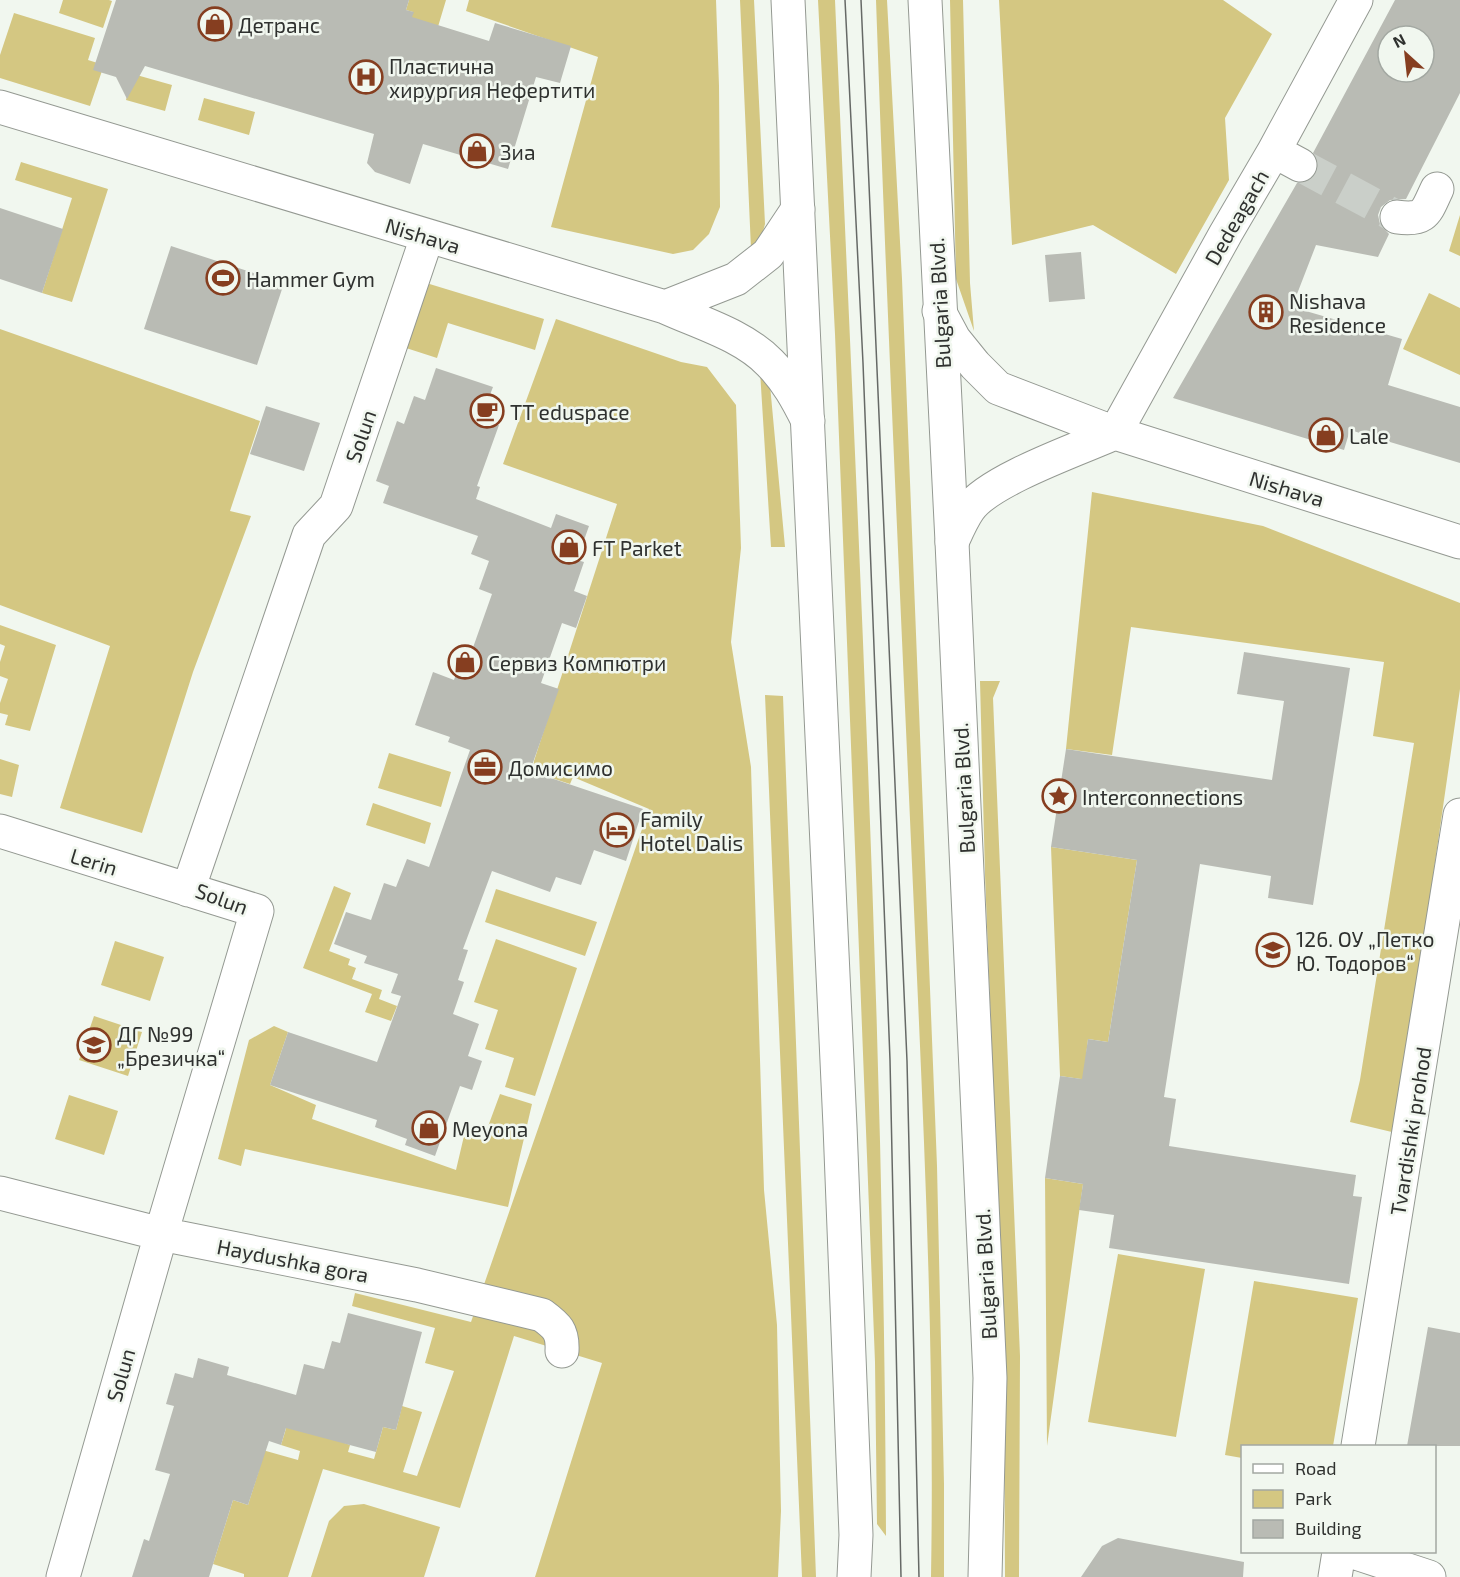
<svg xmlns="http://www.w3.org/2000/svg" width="1460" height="1577" viewBox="0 0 1460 1577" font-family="'Exo 2',sans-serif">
  <rect width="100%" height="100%" fill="#f1f7ef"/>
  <path fill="#d4c782" d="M63 0H109L112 1 103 28 59 13Z
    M409 0H446L431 50 404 42 413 12 406 10Z
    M469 0H716L719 86 720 207 709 234 693 250 673 254 551 227 598 57 466 11Z
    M740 0H754L765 224 761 239 751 249Z
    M818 0H835C857 512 884 1024 886 1536L877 1524 875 1362 835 334Z
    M876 0H887L902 279 937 1166 944 1484V1577H931C935 1347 923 1117 913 887 900 592 886 296 876 0Z
    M950 0H963L970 283 974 331 956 279Z
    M999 0H1223L1272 34 1225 118 1229 180 1176 274 1093 225 1012 245Z
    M14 13 95 38 88 60 104 65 90 106 0 78V55Z
    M133 74 172 85 165 111 126 100Z
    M204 98 255 112 249 135 198 120Z
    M21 162 108 189 72 302 42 293 72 198 15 180Z
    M1460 215V256L1449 251Z
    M423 282 544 319 535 350 448 323 437 358 403 347Z
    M1429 293 1460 308V375L1403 349Z
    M556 319 681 362 707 367 736 405 741 548 731 642 751 767 764 1190 777 1325 781 1511 778 1577H535L602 1363 514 1336 460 1508 323 1469 288 1577H244V1574L213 1564 233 1500 248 1505 259 1470V1449L298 1460 300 1451 281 1445 288 1422 350 1445 348 1452 374 1459 383 1427 396 1430 402 1406 422 1412 403 1472 417 1476 454 1371 425 1363 435 1328 352 1306 355 1293 471 1322 649 809 573 777 570 784 533 772 534 761 617 504 503 464Z
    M0 329 260 421 230 511 251 516 193 672 142 833 60 808 110 646 0 605Z
    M760 371 770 385 785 547H771Z
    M1092 492 1263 526 1460 603V689L1396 1133 1350 1122 1360 1080 1414 743 1373 736 1384 662 1131 627 1112 755 1066 749Z
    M0 625 56 645 30 731 5 725 8 715 0 713V703L8 679 0 676V662L5 646 0 644Z
    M980 681H1000L993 698 1020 1356 1019 1577H1005L1004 1357 985 875Z
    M765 695 783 696 816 1577H802Z
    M389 753 451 772 441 807 378 788Z
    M0 759 19 765 12 797 0 794Z
    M373 803 431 823 425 844 366 825Z
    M1051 847 1137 860 1108 1042 1088 1039 1086 1056 1102 1082 1060 1076Z
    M334 886 351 893 329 951 350 959 348 965 356 968 352 979 382 990 379 999 397 1006 391 1021 365 1012 372 994 303 968Z
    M496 889 597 922 585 956 485 922Z
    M496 939 577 968 535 1096 505 1087 514 1058 485 1049 498 1010 474 1002Z
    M115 941 164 957 150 1001 101 985Z
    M94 1016 142 1032 128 1076 79 1060Z
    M274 1026 288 1032 270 1085 316 1105 312 1119 456 1170 464 1136 483 1140 500 1094 532 1104 508 1207 245 1149 241 1166 218 1159 249 1040Z
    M69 1095 118 1111 104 1155 55 1139Z
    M1045 1178 1083 1184 1047 1446Z
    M1118 1254 1205 1269 1176 1437 1088 1422Z
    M1254 1281 1358 1298 1333 1446H1242V1458L1225 1455Z
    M364 1504 440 1527 424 1577H311L329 1521 344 1506Z"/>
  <path fill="#b9bbb4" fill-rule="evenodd" d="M116 0H409L406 10 414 12 412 17 489 41 495 23 571 46 560 83 536 77 508 169 423 144 410 184 375 172 367 163 374 134 145 66 127 99 116 77 93 70Z
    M1395 0H1460V93L1406 199 1390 200 1381 207 1378 215 1380 224 1389 234 1378 257 1316 245 1292 307 1402 339 1388 385 1460 407V463L1350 430 1344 450 1173 398 1297 183 1309 181 1316 174 1319 164 1313 153ZM1388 36H1424V72H1388Z
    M0 208 63 229 42 293 0 279Z
    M171 246 284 283 257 365 144 329Z
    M1081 252 1085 299 1049 302 1045 255Z
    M436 368 493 387 486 405 493 407 488 421 499 425 477 486 480 487 476 499 551 528 556 514 589 526 577 560 584 562 574 591 587 596 576 628 562 623 541 683 559 689 530 771 643 809 626 861 594 850 581 885 556 877 550 892 492 871 463 949 468 950 458 980 464 982 453 1014 479 1024 468 1056 482 1061 472 1090 460 1086 435 1156 405 1145 407 1139 375 1127 377 1120 270 1085 288 1032 377 1062 401 996 391 993 398 974 364 963 367 956 334 944 346 912 371 920 384 883 396 887 407 859 429 867 470 750 448 742 450 737 415 725 433 672 454 680 463 653 470 656 492 594 479 589 489 561 471 554 478 536 383 503 389 486 376 481 397 421 404 424 414 396 425 400Z
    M266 406 320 423 304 471 250 454Z
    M1244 652 1350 668 1313 905 1268 898 1271 876 1200 864 1164 1097 1176 1099 1169 1146 1356 1175 1353 1196 1362 1197 1349 1284 1109 1248 1114 1215 1079 1210 1083 1184 1045 1178 1060 1076 1082 1079 1088 1039 1108 1042 1137 860 1051 847 1066 749 1272 780 1284 701 1237 694Z
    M348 1313 422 1332 396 1430 383 1427 376 1452 286 1428 281 1445 269 1441 248 1505 233 1500 209 1577H132L144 1539 149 1541 170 1474 155 1470 174 1406 166 1404 175 1373 193 1378 198 1358 229 1367 227 1375 296 1395 304 1364 324 1369 332 1341 340 1343Z
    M1428 1327 1460 1333V1446H1407Z
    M1118 1538 1244 1562 1243 1577H1081L1102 1546Z"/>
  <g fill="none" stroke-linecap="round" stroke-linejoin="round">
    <path stroke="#cacfc9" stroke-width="33" stroke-dasharray="33 16" stroke-linecap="butt" d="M1300 165 1397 217"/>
    <g stroke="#949992" stroke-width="35">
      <path id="minor" d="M0 107 665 307C700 323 743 335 770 363 787 380 798 401 808 421
        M1274 151 1300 165
        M1397 217C1426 221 1426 212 1437 189
        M665 307 736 279 768 254 798 209
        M939 311 954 339 975 365 998 388 1115 433 1460 542
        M1115 433 1226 233 1274 151 1356 0
        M952 542C957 531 962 519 969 509 989 480 1081 448 1115 433
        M0 831 257 911 161 1234 63 1577
        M188 890 309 535 336 506 427 237
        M0 1193 161 1234 417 1285 542 1315C557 1326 563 1331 562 1351
        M1358 1446 1460 815
        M1353 1552 1429 1577
        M1335 1577 1339 1552"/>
    </g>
    <g stroke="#949992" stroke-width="35">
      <path id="major" d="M788 0 840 1126 856 1535 854 1577
        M925 0 952 542 990 1378 985 1577"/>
    </g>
    <use href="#minor" stroke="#fff" stroke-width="33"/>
    <use href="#major" stroke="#fff" stroke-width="33"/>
    <path stroke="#666966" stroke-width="1.5" d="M845 0 863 363 890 1060 901 1577
      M861 0 907 1061 919 1577"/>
  </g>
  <defs>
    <g id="shop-ring" transform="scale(1.725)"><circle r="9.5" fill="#f1f7ef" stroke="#863e20" stroke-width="1.5"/><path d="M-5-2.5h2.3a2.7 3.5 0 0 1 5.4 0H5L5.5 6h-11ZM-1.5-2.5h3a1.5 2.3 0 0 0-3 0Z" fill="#863e20"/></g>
    <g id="hospital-ring" transform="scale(1.725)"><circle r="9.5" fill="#f1f7ef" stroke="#863e20" stroke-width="1.5"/><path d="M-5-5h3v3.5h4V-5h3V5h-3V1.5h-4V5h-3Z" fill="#863e20"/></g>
    <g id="stadium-ring" transform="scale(1.725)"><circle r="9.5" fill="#f1f7ef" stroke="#863e20" stroke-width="1.5"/><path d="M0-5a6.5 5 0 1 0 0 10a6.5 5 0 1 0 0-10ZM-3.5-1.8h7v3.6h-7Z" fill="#863e20"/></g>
    <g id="building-ring" transform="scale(1.725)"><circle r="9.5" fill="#f1f7ef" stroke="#863e20" stroke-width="1.5"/><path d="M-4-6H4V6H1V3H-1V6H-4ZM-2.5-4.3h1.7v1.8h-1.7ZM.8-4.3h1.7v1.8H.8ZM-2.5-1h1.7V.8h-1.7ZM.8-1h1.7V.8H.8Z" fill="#863e20"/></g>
    <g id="cafe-ring" transform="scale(1.725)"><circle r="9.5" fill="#f1f7ef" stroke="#863e20" stroke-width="1.5"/><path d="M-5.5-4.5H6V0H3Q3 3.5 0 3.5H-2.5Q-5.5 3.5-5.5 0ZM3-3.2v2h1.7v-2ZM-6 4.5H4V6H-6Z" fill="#863e20"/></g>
    <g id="office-ring" transform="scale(1.725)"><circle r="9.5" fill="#f1f7ef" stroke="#863e20" stroke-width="1.5"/><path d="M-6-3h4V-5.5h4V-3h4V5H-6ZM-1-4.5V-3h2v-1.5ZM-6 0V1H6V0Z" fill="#863e20"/></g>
    <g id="sight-ring" transform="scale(1.725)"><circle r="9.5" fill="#f1f7ef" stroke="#863e20" stroke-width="1.5"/><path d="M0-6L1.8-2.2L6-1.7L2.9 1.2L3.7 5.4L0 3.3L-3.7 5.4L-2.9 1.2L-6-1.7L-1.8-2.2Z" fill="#863e20"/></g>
    <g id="hotel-ring" transform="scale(1.725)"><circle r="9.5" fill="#f1f7ef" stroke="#863e20" stroke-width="1.5"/><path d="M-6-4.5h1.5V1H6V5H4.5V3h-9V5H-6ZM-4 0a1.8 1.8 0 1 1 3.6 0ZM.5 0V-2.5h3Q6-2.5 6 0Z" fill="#863e20"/></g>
    <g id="school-ring" transform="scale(1.725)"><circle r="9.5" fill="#f1f7ef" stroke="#863e20" stroke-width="1.5"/><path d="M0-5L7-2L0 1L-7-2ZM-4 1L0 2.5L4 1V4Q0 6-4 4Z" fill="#863e20"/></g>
  </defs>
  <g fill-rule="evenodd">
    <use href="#shop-ring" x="215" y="24"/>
    <use href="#hospital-ring" x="366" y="77"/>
    <use href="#shop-ring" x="477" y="151"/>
    <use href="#stadium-ring" x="223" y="278"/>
    <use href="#building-ring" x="1266" y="312"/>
    <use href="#cafe-ring" x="487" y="411"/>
    <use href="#shop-ring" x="1326" y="435"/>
    <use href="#shop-ring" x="569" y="547"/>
    <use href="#shop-ring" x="465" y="662"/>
    <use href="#office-ring" x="485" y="767"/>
    <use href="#sight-ring" x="1059" y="796"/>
    <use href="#hotel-ring" x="617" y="830"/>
    <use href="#school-ring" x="1273" y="950"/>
    <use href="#school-ring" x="94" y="1045"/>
    <use href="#shop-ring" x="429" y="1128"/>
  </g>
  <g text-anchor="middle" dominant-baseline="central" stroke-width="5" stroke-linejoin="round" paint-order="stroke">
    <g font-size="21" fill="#2f312f" stroke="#f1f7ef" text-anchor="start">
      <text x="238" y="24">Детранс</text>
      <text x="389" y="65">Пластична<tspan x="389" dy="24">хирургия Нефертити</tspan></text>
      <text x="500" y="151">Зиа</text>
      <text x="246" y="278">Hammer Gym</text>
      <text x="1289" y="300">Nishava<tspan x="1289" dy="24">Residence</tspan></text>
      <text x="510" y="411">TT eduspace</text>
      <text x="1349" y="435">Lale</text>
      <text x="592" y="547">FT Parket</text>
      <text x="488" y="662">Сервиз Компютри</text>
      <text x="508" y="767">Домисимо</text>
      <text x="1082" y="796">Interconnections</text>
      <text x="640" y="818">Family<tspan x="640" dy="24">Hotel Dalis</tspan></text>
      <text x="1296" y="938">126. ОУ „Петко<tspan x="1296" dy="24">Ю. Тодоров“</tspan></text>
      <text x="117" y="1033">ДГ №99<tspan x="117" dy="24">„Брезичка“</tspan></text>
      <text x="452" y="1128">Meyona</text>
    </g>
    <g font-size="21" fill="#2f312f" stroke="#f1f7ef">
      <text transform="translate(1236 217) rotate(-60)">Dedeagach</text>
      <text transform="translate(423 235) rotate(17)">Nishava</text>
      <text transform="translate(939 303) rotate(-93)">Bulgaria Blvd.</text>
      <text transform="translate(360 436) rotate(-71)">Solun</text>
      <text transform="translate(1287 488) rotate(17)">Nishava</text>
      <text transform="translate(963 788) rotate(-93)">Bulgaria Blvd.</text>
      <text transform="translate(94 861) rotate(17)">Lerin</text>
      <text transform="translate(222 898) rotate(20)">Solun</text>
      <text transform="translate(1410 1131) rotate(-81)">Tvardishki prohod</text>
      <text transform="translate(293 1260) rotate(11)">Haydushka gora</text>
      <text transform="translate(985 1274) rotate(-93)">Bulgaria Blvd.</text>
      <text transform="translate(120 1375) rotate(-74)">Solun</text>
    </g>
  </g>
  <rect x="1241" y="1445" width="195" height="108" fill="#f1f7ef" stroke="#a3a8a2" stroke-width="1.5"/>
  <rect x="1253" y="1464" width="30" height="9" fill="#ffffff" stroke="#a3a8a2" stroke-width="1.5"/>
  <text x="1295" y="1475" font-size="18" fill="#2f312f">Road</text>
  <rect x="1253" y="1490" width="30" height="18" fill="#d4c782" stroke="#a3a8a2" stroke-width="1.5"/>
  <text x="1295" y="1505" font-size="18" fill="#2f312f">Park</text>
  <rect x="1253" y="1520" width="30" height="18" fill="#b9bbb4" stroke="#a3a8a2" stroke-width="1.5"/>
  <text x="1295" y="1535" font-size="18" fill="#2f312f">Building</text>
  <g transform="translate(1406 54) rotate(333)"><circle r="28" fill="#f1f7ef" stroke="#a3a8a2" stroke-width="1.5"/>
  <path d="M0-4.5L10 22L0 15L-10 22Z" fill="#863e20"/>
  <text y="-9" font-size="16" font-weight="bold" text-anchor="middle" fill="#2f312f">N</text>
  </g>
</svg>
